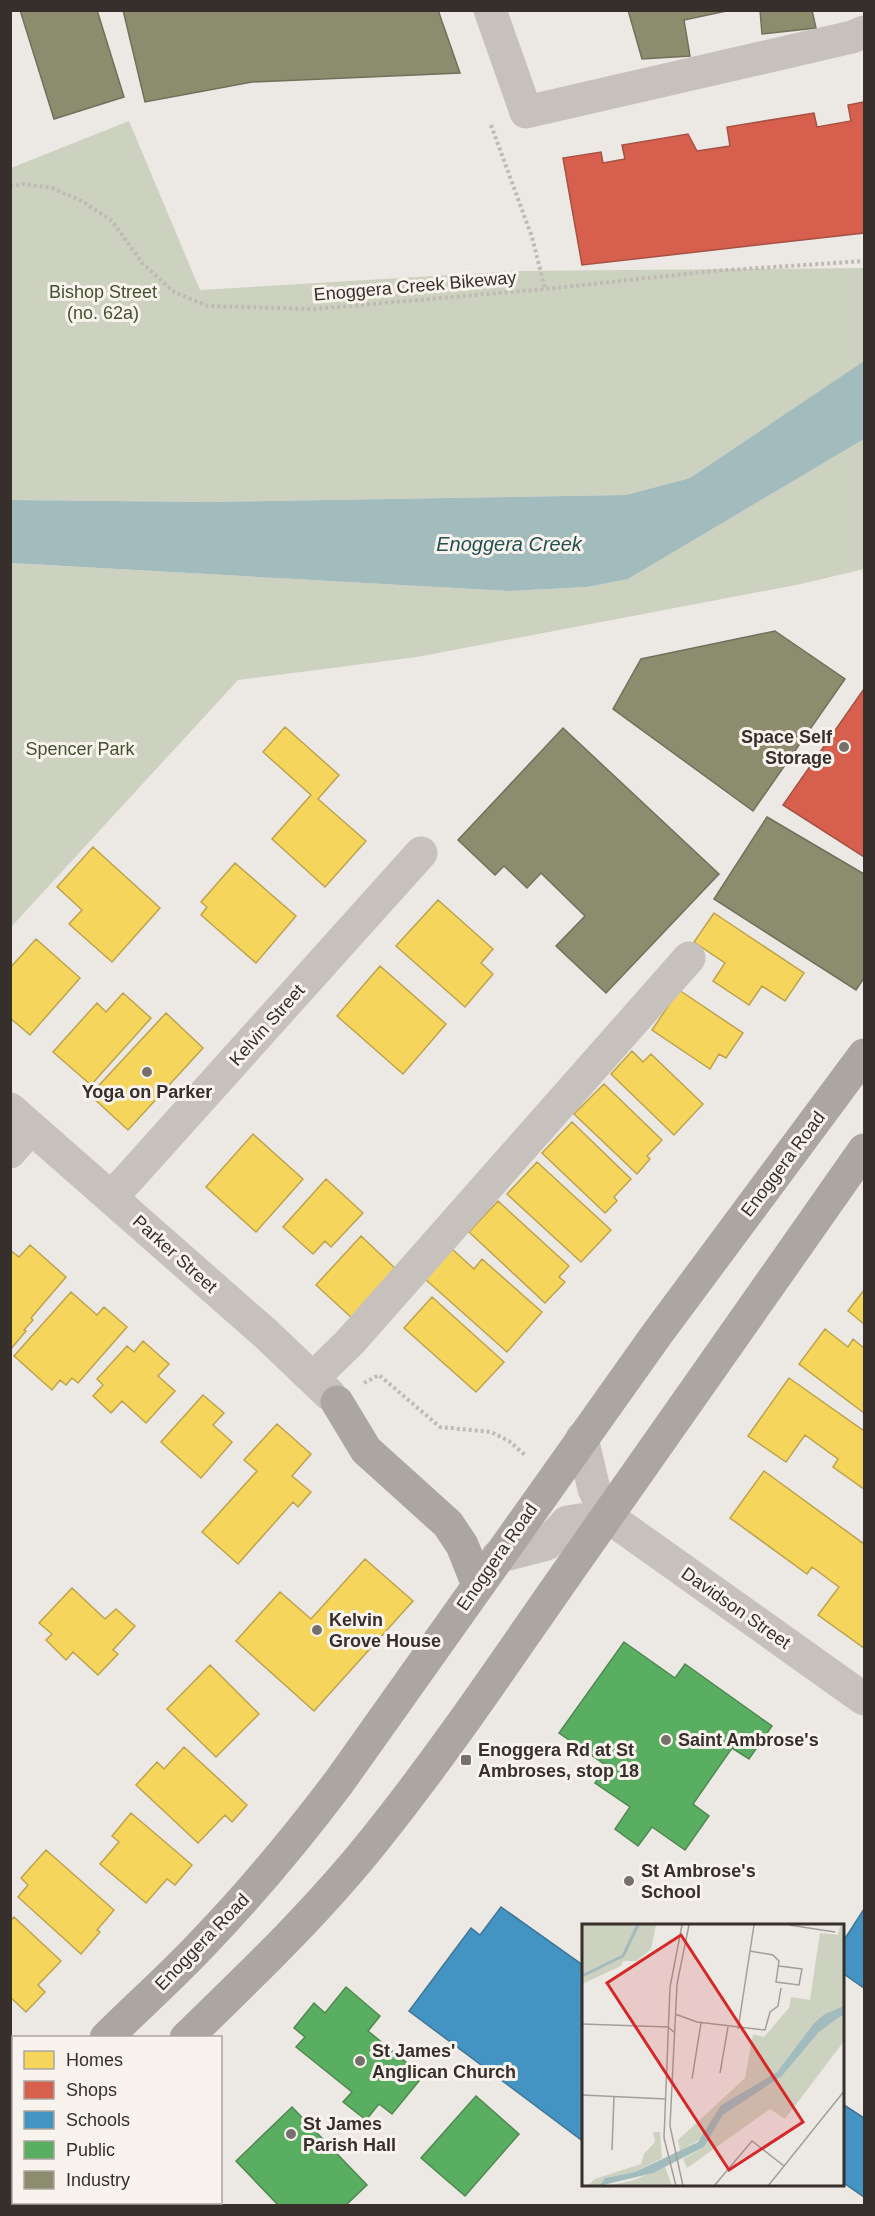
<svg xmlns="http://www.w3.org/2000/svg" width="875" height="2216" viewBox="0 0 875 2216" font-family="Helvetica,sans-serif">
  <rect width="100%" height="100%" fill="#ece8e4"/>
  <path fill="#cdd1bf" d="M129 121 200 290 520 271 864 268V361L690 478 626 495 208 502 11 500V168Z
    M864 439V569L801 584 417 657 238 680 11 927 10 563 509 591 587 587 628 579Z"/>
  <path fill="#a2bbbc" d="M864 361V439L628 579 587 587 509 591 11 563V500L208 502 626 495 690 478Z"/>
  <path fill="#f6d55c" stroke="#bda34d" stroke-width="1.5" d="M285 727 339 775 318 799 366 841 325 887 272 839 311 795 263 752Z
    M93 847 160 908 112 962 69 924 82 910 57 887Z
    M235 863 296 916 256 963 201 915 207 907 201 902Z
    M438 900 493 949 481 963 493 974 465 1007 396 946Z
    M714 913 804 973 785 1001 762 986 749 1005 713 981 725 963 694 942Z
    M36 939 80 978 30 1035 10 1018V968Z
    M380 966 446 1024 403 1074 337 1016Z
    M679 990 743 1033 726 1058 719 1054 710 1069 652 1030Z
    M123 993 151 1018 91 1085 53 1052 97 1003 106 1012Z
    M166 1013 203 1048 128 1130 90 1095Z
    M632 1051 643 1062 651 1054 703 1104 674 1135 611 1074Z
    M604 1084 662 1140 647 1156 650 1159 637 1174 574 1114Z
    M572 1122 631 1179 614 1197 617 1201 605 1213 542 1153Z
    M253 1134 303 1179 256 1232 206 1187Z
    M537 1162 611 1230 581 1262 507 1194Z
    M326 1179 363 1213 331 1247 325 1241 313 1254 283 1227Z
    M498 1201 569 1266 559 1277 565 1282 545 1303 469 1232Z
    M361 1236 397 1270 353 1319 316 1285Z
    M30 1245 66 1277 31 1318 33 1320 24 1330 26 1331 10 1350V1250L19 1257Z
    M452 1249 474 1269 482 1259 542 1312 507 1352 425 1279Z
    M864 1290V1324L848 1311Z
    M71 1292 97 1315 104 1307 127 1327 78 1383 72 1378 66 1385 60 1380 52 1390 14 1356Z
    M432 1297 504 1362 476 1392 404 1328Z
    M825 1329 848 1347 853 1339 864 1348V1413L799 1364Z
    M143 1341 169 1364 158 1376 175 1391 146 1423 122 1401 111 1413 93 1396 103 1385 97 1379 127 1346 134 1352Z
    M789 1378 864 1431V1489L833 1467 838 1459 805 1435 786 1462 748 1436Z
    M203 1395 224 1413 213 1425 232 1442 201 1478 161 1442Z
    M277 1424 311 1454 292 1476 311 1492 298 1507 293 1502 238 1564 202 1532 257 1471 244 1460Z
    M764 1471 864 1544V1648L818 1615 839 1587 812 1567 807 1574 730 1518Z
    M365 1559 413 1601 314 1711 236 1641 280 1592 311 1619Z
    M72 1588 105 1619 116 1609 135 1626 113 1650 118 1654 98 1675 73 1652 66 1660 46 1640 52 1634 39 1623Z
    M210 1665 259 1714 216 1757 167 1709Z
    M184 1747 247 1805 232 1822 225 1815 198 1843 136 1785 157 1762 164 1769Z
    M131 1813 192 1865 175 1885 167 1879 146 1903 100 1864 119 1842 112 1836Z
    M46 1850 114 1910 97 1930 100 1932 81 1954 18 1897 28 1885 21 1878Z
    M14 1917 61 1961 38 1985 45 1992 26 2012 10 1997V1921Z
    M160 2202H204L202 2206H164Z"/>
  <path fill="#d6604d" stroke="#a65143" stroke-width="1.5" d="M864 102V233L582 265 563 158 601 152 603 163 625 159 622 145 688 134 697 151 730 146 727 127 814 113 817 127 851 121 848 105Z
    M864 689V857L783 805Z"/>
  <path fill="#4393c3" stroke="#3f7595" stroke-width="1.5" d="M501 1907 584 1966V2142L409 2011 471 1928 480 1935Z
    M864 1909V1988L844 1974V1940Z
    M844 2105 864 2118V2197L844 2183Z"/>
  <path fill="#5aae61" stroke="#508851" stroke-width="1.5" d="M624 1642 675 1678 685 1664 772 1726 749 1759 732 1748 693 1804 709 1816 685 1850 652 1827 638 1846 615 1829 630 1807 595 1783 607 1766 559 1733Z
    M346 1987 380 2016 368 2031 423 2076 392 2114 379 2104 366 2120 343 2102 352 2092 296 2047 305 2037 294 2028 314 2003 325 2013Z
    M476 2096 519 2134 465 2196 421 2158Z
    M292 2107 367 2185 345 2206H279L236 2161Z"/>
  <path fill="#8c8c6e" stroke="#72705a" stroke-width="1.5" d="M20 10H97L124 97 54 119Z
    M123 10H438L460 73 252 82 145 102Z
    M628 10H731L684 20 690 56 642 59Z
    M760 10H812L816 28 762 34Z
    M775 631 845 679 753 811 613 709 641 659Z
    M563 728 719 874 606 993 556 946 585 916 541 873 527 888 504 866 495 875 458 840Z
    M767 817 864 874V978L856 990 714 899Z"/>
  <g fill="none" stroke-linecap="round" stroke-linejoin="round">
    <path stroke="#bfbab5" stroke-width="4" stroke-dasharray="3 3" stroke-linecap="butt" d="M491 125 532 237 545 289
      M10 186 24 184 52 188 82 201 112 221 143 264 174 292 208 306 314 309 545 289 713 271 864 261
      M364 1383 379 1375 440 1427 491 1432 509 1441 526 1456"/>
    <path stroke="#c6c1bd" stroke-width="33" d="M490 10 526 112 852 37 864 32
      M10 1109 265 1333 329 1394
      M10 1152 31 1128
      M112 1197 421 853
      M313 1378 350 1342 689 958
      M582 1438 594 1489 607 1516 864 1699
      M497 1557 547 1544 567 1522 607 1516"/>
    <path stroke="#aba6a2" stroke-width="33" d="M337 1402 366 1450 448 1524 462 1545 478 1585
      M106 2038C137 2007 171 1977 202 1944 251 1893 296 1839 339 1782L657 1334 864 1055
      M186 2038C252 1974 319 1910 376 1838 445 1752 507 1659 570 1569 668 1429 767 1290 864 1150
      M10 2130 14 2127
      M22 2206 25 2202"/>
  </g>
  <g fill="#76706c" stroke="#f8f3ec" stroke-width="2">
    <circle cx="844" cy="747" r="6"/>
    <circle cx="147" cy="1072" r="6"/>
    <circle cx="317" cy="1630" r="6"/>
    <circle cx="666" cy="1740" r="6"/>
    <rect x="460" y="1754" width="12" height="12" rx="3"/>
    <circle cx="629" cy="1881" r="6"/>
    <circle cx="360" cy="2061" r="6"/>
    <circle cx="291" cy="2134" r="6"/>
  </g>
  <g text-anchor="middle" dominant-baseline="central" stroke-width="6" stroke-linejoin="round" paint-order="stroke">
    <g font-size="18" fill="#372f2b" stroke="#f8f3ec">
      <text transform="translate(415 286) rotate(-5)">Enoggera Creek Bikeway</text>
      <text transform="translate(267 1025) rotate(-48)">Kelvin Street</text>
      <text transform="translate(783 1164) rotate(-53)">Enoggera Road</text>
      <text transform="translate(175 1254) rotate(42)">Parker Street</text>
      <text transform="translate(497 1557) rotate(-55)">Enoggera Road</text>
      <text transform="translate(736 1608) rotate(35)">Davidson Street</text>
      <text transform="translate(202 1942) rotate(-46)">Enoggera Road</text>
    </g>
    <g font-size="18" fill="#455231" stroke="#f8f3ec">
      <text x="103" y="292">Bishop Street<tspan x="103" dy="21">(no. 62a)</tspan></text>
      <text x="80" y="749">Spencer Park</text>
    </g>
    <g font-size="18" font-weight="bold" fill="#372f2b" stroke="#f8f3ec" text-anchor="start">
      <text x="832" y="737" text-anchor="end">Space Self<tspan x="832" dy="21">Storage</tspan></text>
      <text x="147" y="1092" text-anchor="middle">Yoga on Parker</text>
      <text x="329" y="1620">Kelvin<tspan x="329" dy="21">Grove House</tspan></text>
      <text x="678" y="1740">Saint Ambrose's</text>
      <text x="478" y="1750">Enoggera Rd at St<tspan x="478" dy="21">Ambroses, stop 18</tspan></text>
      <text x="641" y="1871">St Ambrose's<tspan x="641" dy="21">School</tspan></text>
      <text x="372" y="2051">St James'<tspan x="372" dy="21">Anglican Church</tspan></text>
      <text x="303" y="2124">St James<tspan x="303" dy="21">Parish Hall</tspan></text>
    </g>
    <g font-size="20" font-style="italic" fill="#245054" stroke="#f8f3ec">
      <text x="509" y="544">Enoggera Creek</text>
    </g>
  </g>
  <g transform="translate(582 1924)">
    <rect width="262" height="262" fill="#ece8e4"/>
    <path d="M0 1H74L69 25 55 37H41L39 42 0 60ZM258 2 262 3V82L232 99 195 148 139 181 120 214 98 227 96 216 163 154 171 110 182 113 207 84 209 73 228 76 238 9 256 11ZM262 90V117L203 195 188 185 105 244 101 235 122 223 141 191 200 152 237 108ZM71 208H78L80 234 53 248 23 254 17 262H5L13 255 59 240 62 230 73 218ZM83 243 90 262H25L52 256Z" fill="#cdd1bf"/>
    <path d="M262 82V90L237 108 200 152 141 191 122 223 71 249 17 262 23 254 53 248 116 218 139 181 195 148 232 99 243 90Z" fill="#a2bbbc"/>
    <path fill="none" stroke="#a2bbbc" stroke-width="3" d="M0 52 41 32 56 1"/>
    <path fill="none" stroke="#a49e9a" stroke-width="1.5" d="M207 1 253 8M168 27 191 31 197 37 194 58 217 61 220 45 197 42M93 90 115 98M115 98 183 106 188 88 196 82 199 64M0 100 86 103 93 109M156 105 172 1M138 149 146 103M110 155 119 99M0 171 84 175M30 226 32 172M94 262 82 214 88 63 100 1M101 262 88 202 95 60 107 1M132 262 170 217 202 242M186 262 263 166"/>
    <path fill="#d62828" fill-opacity="0.15" stroke="#d62828" stroke-width="3" d="M99 11 221 198 147 246 25 59Z"/>
    <rect width="262" height="262" fill="none" stroke="#372f2b" stroke-width="3"/>
  </g>
  <rect width="875" height="2216" fill="none" stroke="#372f2b" stroke-width="24"/>
  <rect x="12" y="2036" width="210" height="168" fill="#f8f3ec" stroke="#aba59f" stroke-width="1.5"/>
  <rect x="24" y="2051" width="30" height="18" fill="#f6d55c" stroke="#aba59f" stroke-width="1.5"/>
  <text x="66" y="2066" font-size="18" fill="#372f2b">Homes</text>
  <rect x="24" y="2081" width="30" height="18" fill="#d6604d" stroke="#aba59f" stroke-width="1.5"/>
  <text x="66" y="2096" font-size="18" fill="#372f2b">Shops</text>
  <rect x="24" y="2111" width="30" height="18" fill="#4393c3" stroke="#aba59f" stroke-width="1.5"/>
  <text x="66" y="2126" font-size="18" fill="#372f2b">Schools</text>
  <rect x="24" y="2141" width="30" height="18" fill="#5aae61" stroke="#aba59f" stroke-width="1.5"/>
  <text x="66" y="2156" font-size="18" fill="#372f2b">Public</text>
  <rect x="24" y="2171" width="30" height="18" fill="#8c8c6e" stroke="#aba59f" stroke-width="1.5"/>
  <text x="66" y="2186" font-size="18" fill="#372f2b">Industry</text>
</svg>
